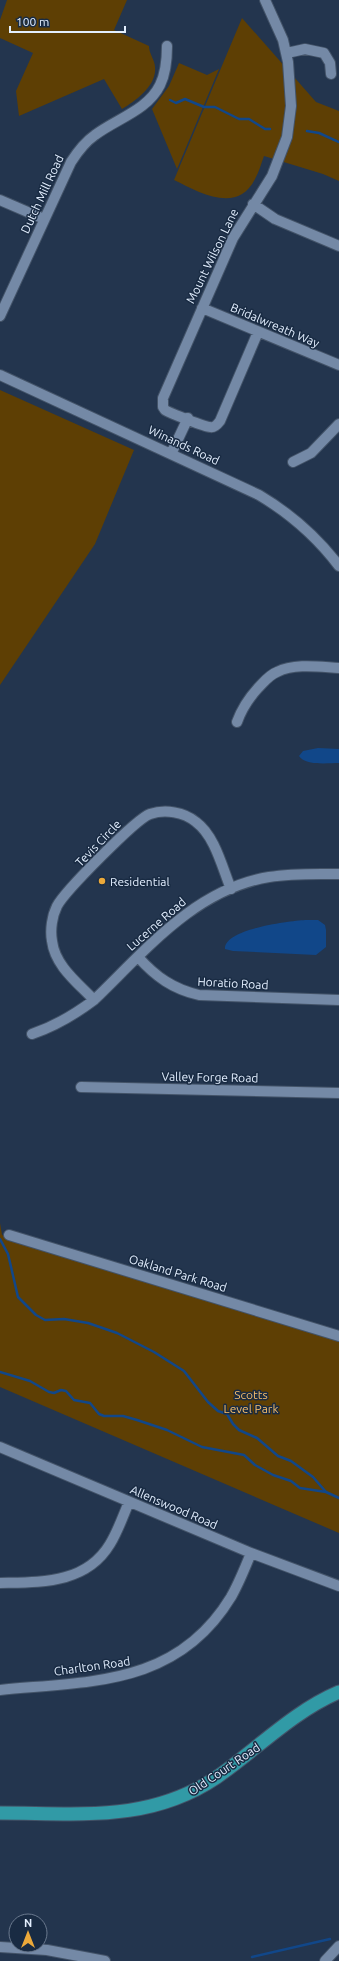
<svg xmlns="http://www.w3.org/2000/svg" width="339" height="1961" viewBox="0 0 339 1961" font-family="Ubuntu,sans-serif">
  <rect width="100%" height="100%" fill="#23354e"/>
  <path fill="#5e3f04" d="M7 0H127L114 30 149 46C149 54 155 60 155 67 157 86 135 101 122 109L104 79 19 116 16 91 33 53 0 38V20Z
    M242 18 316 102 339 111V181L323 174 264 156C261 164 259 172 255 179 237 215 199 192 174 180Z
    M179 63 207 75 219 69 177 169 152 109 169 86Z
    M0 390 134 450 95 544 0 685Z
    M0 1223 2 1235 339 1338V1533L0 1387Z"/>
  <path fill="#114789" d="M318 748 339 749V763C328 763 305 766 299 756L303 751Z
    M305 920H318L325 925 326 930V947L316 955 233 951 225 949C224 929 289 921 305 920Z"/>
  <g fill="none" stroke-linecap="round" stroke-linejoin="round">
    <path stroke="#114789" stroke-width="2.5" d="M170 100 176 103 185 99 204 107H215L239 119H249L265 129H270
      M307 131 319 133 339 142
      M0 1239 8 1254 18 1297 36 1315 45 1320 64 1319 88 1323 117 1333 154 1352 184 1371 208 1402 218 1411 227 1414 233 1424 239 1430 257 1438 278 1456 291 1461 313 1477 326 1492
      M0 1372 30 1381 49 1392 54 1393 61 1390 66 1391 74 1400 90 1403 99 1414 104 1416H123L137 1420 167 1430 202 1447 244 1455 255 1465 273 1475 291 1481 300 1488 326 1492 339 1498
      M252 1957 330 1939"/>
    <g stroke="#435368" stroke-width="12">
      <path id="minor" d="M287 53 305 49 324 53 330 63 331 74
        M0 200 44 219
        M253 204 275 219 339 246
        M202 308 339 365
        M0 316 71 162C78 151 85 142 95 135 116 119 148 110 160 85 166 73 167 60 167 46
        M258 332 220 421C217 425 214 428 210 427 205 427 170 413 165 410L163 407V398L233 238 272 176 287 137 291 106 288 62 283 40 265 0
        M0 375 259 495C291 514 317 537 339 566
        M171 454 188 418
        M293 462 311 453 339 424
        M237 722C242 708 248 699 258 688 264 682 269 675 277 672 295 663 320 667 339 668
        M138 957C156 977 173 989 199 995L339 1000
        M94 1000C78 983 55 966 52 941 50 930 52 916 57 906 65 891 136 819 150 814 165 809 184 812 196 822 215 836 222 867 231 889
        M32 1034C56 1026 74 1015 94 1000 145 951 195 889 269 877 293 873 316 874 339 874
        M81 1087 339 1093
        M9 1235 339 1336
        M0 1447 251 1553 339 1586
        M0 1583C41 1582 86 1584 110 1544 118 1531 123 1516 129 1502
        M0 1690C91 1681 177 1686 231 1597 239 1583 245 1568 251 1553
        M0 1947 47 1950 105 1961
        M325 1961 339 1946"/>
    </g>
    <g stroke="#435368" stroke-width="15">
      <path id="major" d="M0 1813C78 1813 149 1823 217 1777 257 1749 294 1711 339 1692"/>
    </g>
    <use href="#minor" stroke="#7489a6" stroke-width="10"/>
    <use href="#major" stroke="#319aa6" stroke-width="13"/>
  </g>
  <circle fill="#eca93a" stroke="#192b43" stroke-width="1.5" cx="102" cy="881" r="4"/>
  <g text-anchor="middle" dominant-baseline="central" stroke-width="3" stroke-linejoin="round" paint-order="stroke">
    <g font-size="12" fill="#e3efff" stroke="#192b43">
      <text transform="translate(42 194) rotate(-65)">Dutch Mill Road</text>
      <text transform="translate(212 256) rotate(-64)">Mount Wilson Lane</text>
      <text transform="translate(275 325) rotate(23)">Bridalwreath Way</text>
      <text transform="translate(184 445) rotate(25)">Winands Road</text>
      <text transform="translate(98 843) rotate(-46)">Tevis Circle</text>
      <text transform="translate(156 924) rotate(-41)">Lucerne Road</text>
      <text transform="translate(233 983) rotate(3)">Horatio Road</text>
      <text transform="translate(210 1077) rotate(1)">Valley Forge Road</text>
      <text transform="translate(178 1273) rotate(17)">Oakland Park Road</text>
      <text transform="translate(174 1507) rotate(23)">Allenswood Road</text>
      <text transform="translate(92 1666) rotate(-8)">Charlton Road</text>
      <text transform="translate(224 1769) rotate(-34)">Old Court Road</text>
    </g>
    <g font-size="12" fill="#e3efff" stroke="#192b43" text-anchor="start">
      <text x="110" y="881">Residential</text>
    </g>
    <g font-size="12" fill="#f8bf6a" stroke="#192b43">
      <text x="251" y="1394">Scotts<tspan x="251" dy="14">Level Park</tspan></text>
    </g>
  </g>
  <g transform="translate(28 1933)"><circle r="19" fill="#192b43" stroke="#6a798e"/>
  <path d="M0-3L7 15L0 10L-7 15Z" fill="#eca93a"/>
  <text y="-6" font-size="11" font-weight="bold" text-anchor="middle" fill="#e3efff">N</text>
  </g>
  <path d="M10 26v6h115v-6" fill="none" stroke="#e3efff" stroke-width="2"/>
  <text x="16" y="26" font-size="12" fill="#e3efff" stroke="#192b43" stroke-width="3" paint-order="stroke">100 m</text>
</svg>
